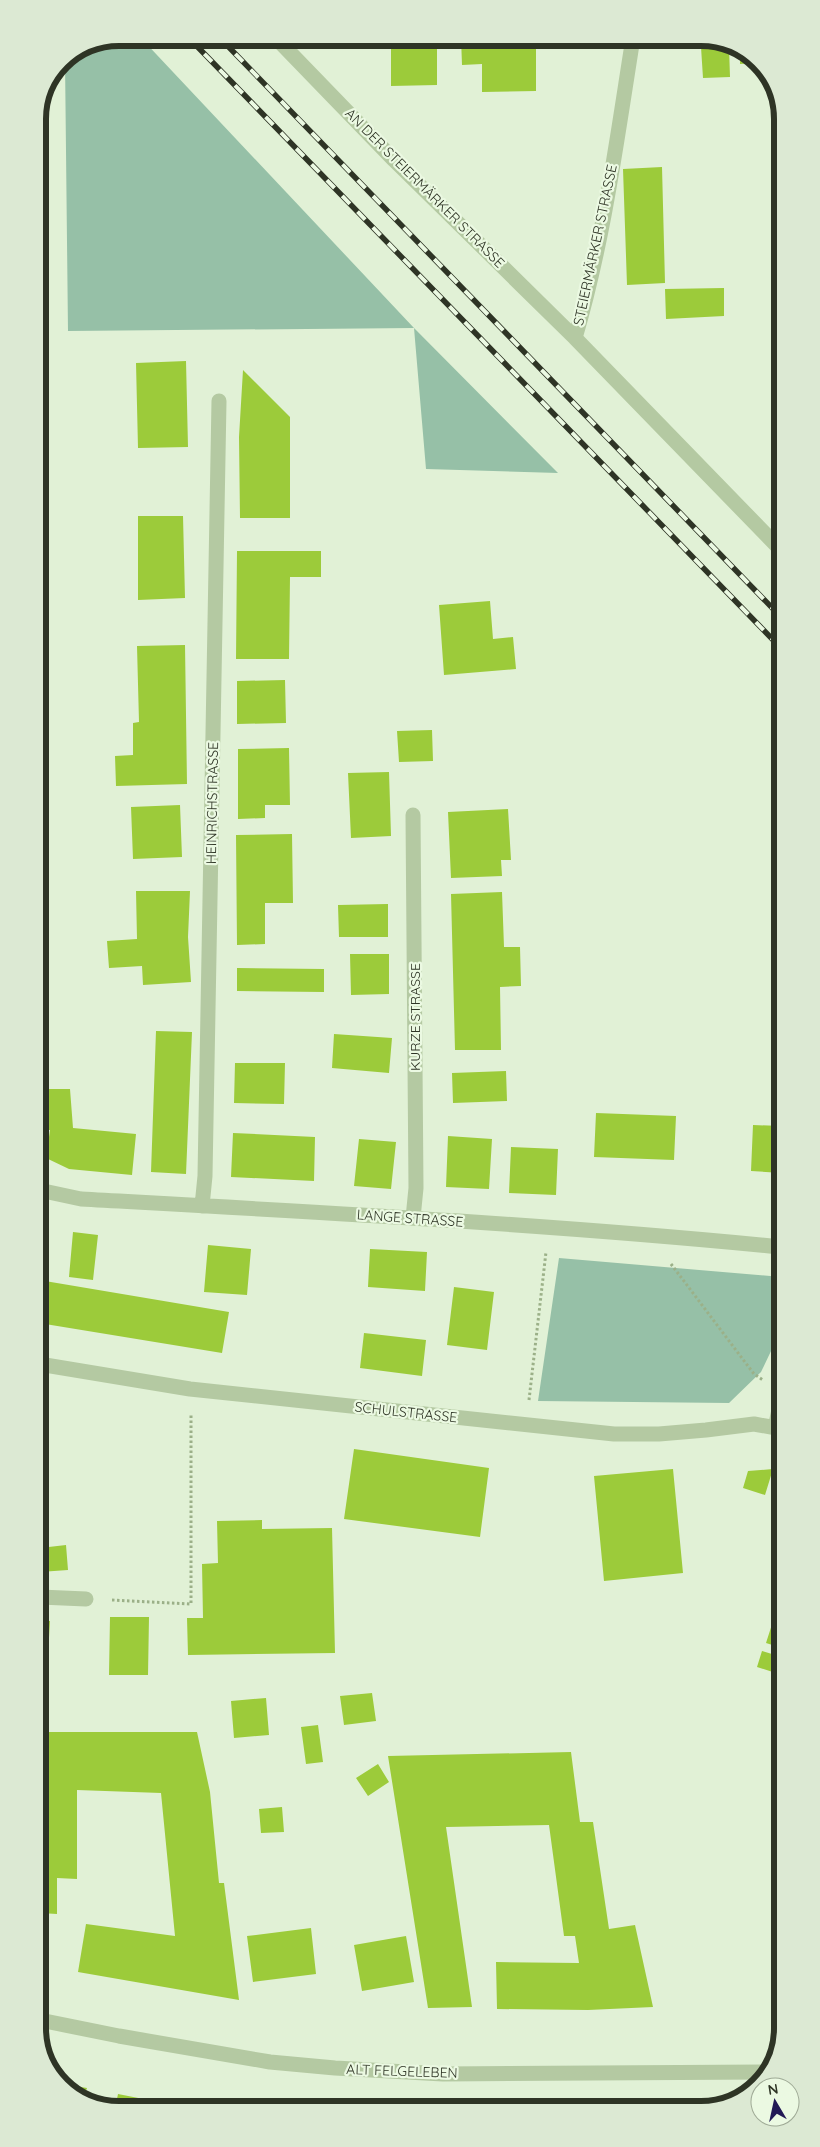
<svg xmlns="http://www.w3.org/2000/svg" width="820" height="2147" viewBox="0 0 820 2147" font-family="Quicksand,sans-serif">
  <rect width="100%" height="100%" fill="#e1f1d6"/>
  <path fill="#96c0a7" d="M119 38H141L414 328 558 473 426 469 414 328 68 331 65 60Z
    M559 1258 781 1277V1330L761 1372 729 1403 538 1401Z"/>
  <path fill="#9ccb3a" d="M461 38H491V40L536 39V91L482 92V64L462 65Z
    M664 38H694V39L664 41Z
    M391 44H437V85L391 86Z
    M725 45 729 47 730 77 703 78 701 47Z
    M740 51 755 58 758 63 740 64Z
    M662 167 665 283 627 285 623 169Z
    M724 288V316L666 319 665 289Z
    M186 361 188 447 138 448 136 363Z
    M243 370 290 417V518H240L239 437Z
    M138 516H183L185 598 138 600Z
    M237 551H321V577H290L289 659H236Z
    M490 601 493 639 513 637 516 669 444 675 439 605Z
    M185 645 187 784 116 786 115 756 133 755V723L139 722 137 646Z
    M285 680 286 723 237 724V681Z
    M432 730 433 761 399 762 397 731Z
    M289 748 290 805H265V818L238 819V749Z
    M389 772 391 836 351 838 348 773Z
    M180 805 182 857 133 859 131 807Z
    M508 809 511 860H501L502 876 451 878 448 812Z
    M292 834 293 903H265V944L237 945 236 835Z
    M136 891H190L188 937 191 982 143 985 142 966 109 968 107 941 137 939Z
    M502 892 504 947H520L521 986 500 987 501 1050H455L451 894Z
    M388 904V937H339L338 905Z
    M350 954H389V994L351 995Z
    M237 968 324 969V992L237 991Z
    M156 1031 192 1032 186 1174 151 1172Z
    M334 1034 392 1038 389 1073 332 1068Z
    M235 1063H285L284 1104 234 1103Z
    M506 1071 507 1101 453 1103 452 1073Z
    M39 1089H70L73 1128 136 1134 132 1175 69 1169 46 1158 50 1130H40Z
    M596 1113 676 1116 674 1160 594 1157Z
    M753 1125 781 1126V1173L751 1171Z
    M233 1133 315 1137 314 1181 231 1177Z
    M448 1136 492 1139 489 1189 446 1187Z
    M359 1139 396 1142 391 1189 354 1186Z
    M511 1147 558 1149 556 1195 509 1193Z
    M73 1232 98 1235 93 1280 69 1277Z
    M208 1245 251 1249 247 1295 204 1292Z
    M370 1249 427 1252 425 1291 368 1287Z
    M39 1280 229 1312 222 1353 39 1323Z
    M454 1287 494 1292 487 1350 447 1345Z
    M364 1333 426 1340 422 1376 360 1368Z
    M354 1449 489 1468 480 1537 344 1519Z
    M673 1469 683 1573 604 1581 594 1476Z
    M773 1469 765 1495 743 1488 748 1471Z
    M262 1520V1529L332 1528 335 1653 188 1655 187 1618H203L202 1564 218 1563 217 1521Z
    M66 1545 68 1570 40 1572V1548Z
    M110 1617H149L148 1675H109Z
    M774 1618 782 1620V1648L766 1643Z
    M40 1620 50 1621 47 1671 40 1670Z
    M762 1651 782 1657V1675L757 1667Z
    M372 1693 376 1721 344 1725 340 1696Z
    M266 1698 269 1735 234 1738 231 1701Z
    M318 1725 323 1762 306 1764 301 1727Z
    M40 1732H197L210 1792 219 1883H224L239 2000 78 1972 86 1924 175 1936 161 1793 77 1790V1879L57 1878V1914L40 1913Z
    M571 1752 580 1822H593L609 1929 635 1925 653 2007 588 2010 497 2009 496 1962 579 1963 575 1936H564L549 1825 446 1827 472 2007 428 2008 388 1756Z
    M378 1764 389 1782 368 1796 356 1778Z
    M282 1807 284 1832 261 1833 259 1809Z
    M311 1928 316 1974 253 1982 247 1936Z
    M406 1936 414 1982 362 1991 354 1945Z
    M62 2084 87 2088 84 2097 65 2089Z
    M118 2094 189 2108V2109H115Z"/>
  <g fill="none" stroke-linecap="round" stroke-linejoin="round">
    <path stroke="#9bb088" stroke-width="3" stroke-dasharray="2.5 2.5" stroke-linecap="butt" d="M671 1264 754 1374 763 1380
      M529 1400 546 1252
      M112 1600 191 1604V1415"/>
    <path stroke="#b4c9a2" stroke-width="15" d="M276 38 394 160 575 338
      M633 38C617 138 604 240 575 338L780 549
      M413 815 416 1188 413 1218
      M39 1190 81 1199C315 1212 548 1224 781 1247
      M202 1206 205 1176 219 401
      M39 1364 190 1389 614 1434H659L706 1430 754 1424 782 1429
      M775 1428 782 1396
      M40 1597 86 1599
      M40 2020 119 2036 270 2062 335 2068 443 2074 767 2072"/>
    <g stroke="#2e3425" stroke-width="5.5">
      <path id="rail" d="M189 38 780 647
        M220 38 780 616"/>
    </g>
    <use href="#rail" stroke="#ebf9e2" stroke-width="4" stroke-dasharray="11" stroke-linecap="butt"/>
  </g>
  <g text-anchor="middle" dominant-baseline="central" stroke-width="4.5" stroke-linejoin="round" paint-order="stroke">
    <g font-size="14" fill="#2e3425" stroke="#ebf9e2">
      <text transform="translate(425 188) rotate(45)">AN DER STEIERMÄRKER STRASSE</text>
      <text transform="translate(595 245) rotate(-78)">STEIERMÄRKER STRASSE</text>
      <text transform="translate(212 803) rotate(-89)">HEINRICHSTRASSE</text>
      <text transform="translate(415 1017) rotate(-90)">KURZE STRASSE</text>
      <text transform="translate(410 1218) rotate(4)">LANGE STRASSE</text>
      <text transform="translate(406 1412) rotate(6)">SCHULSTRASSE</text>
      <text transform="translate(402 2071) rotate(2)">ALT FELGELEBEN</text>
    </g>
  </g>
  <path d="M0 0H820V2147H0ZM119 46H701A73 73 0 0 1 774 119V2028A73 73 0 0 1 701 2101H119A73 73 0 0 1 46 2028V119A73 73 0 0 1 119 46Z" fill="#dce9d3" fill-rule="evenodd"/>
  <path fill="none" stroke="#2e3425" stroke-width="6" d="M119 46H701A73 73 0 0 1 774 119V2028A73 73 0 0 1 701 2101H119A73 73 0 0 1 46 2028V119A73 73 0 0 1 119 46Z"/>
  <g transform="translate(775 2102) rotate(351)"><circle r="24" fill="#ebf9e2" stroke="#9faa96"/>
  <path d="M0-4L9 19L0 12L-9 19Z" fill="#221956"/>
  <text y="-8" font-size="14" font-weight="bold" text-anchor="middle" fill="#2e3425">N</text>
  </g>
</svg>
